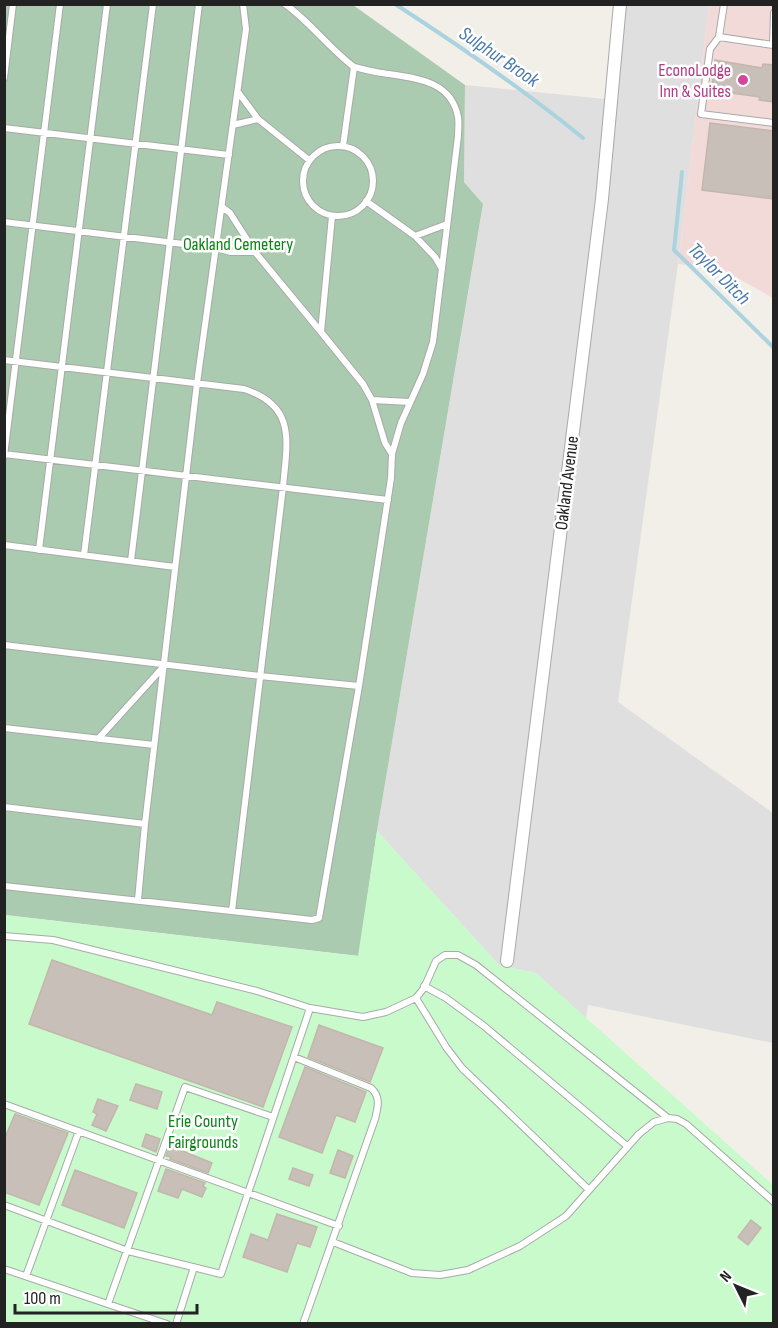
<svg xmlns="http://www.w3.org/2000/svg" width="778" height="1328" viewBox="0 0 778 1328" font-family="'Sofia Sans Condensed',sans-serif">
  <rect width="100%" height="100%" fill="#f2efe9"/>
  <path fill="#e0dfdf" d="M616 5H709L678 264 618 702 773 813V1043L588 1005 586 1018 536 973 499 965 377 831 483 205 464 182 465 85 605 99Z"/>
  <path fill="#f2dad9" d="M709 5H773V298L723 270 678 264Z"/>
  <path fill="#aacbaf" d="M5 5H353L465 85 464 182 483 204 377 831 359 956 5 915Z"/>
  <path fill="#c8facc" d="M377 831 499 965 536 973 773 1185V1323L5 1324V915L358 956Z"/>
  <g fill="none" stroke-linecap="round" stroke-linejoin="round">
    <path stroke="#aad3df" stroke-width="4" d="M395 4C460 46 523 89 583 138
      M682 172 674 250 774 348"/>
  </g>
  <path fill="#c7bfb8" stroke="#c4b6ab" stroke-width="1.5" d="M715 60 762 68 763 64 774 65V102L759 100 760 97 724 92 723 95 711 93Z
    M710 123 774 131V199L702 190Z
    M52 960 212 1015 217 1002 292 1027 263 1107 29 1024Z
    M319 1025 383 1048 370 1082 308 1057Z
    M305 1067 366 1092 355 1122 336 1115 322 1153 279 1137Z
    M136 1084 162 1092 157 1109 130 1100Z
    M98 1099 118 1106 106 1131 92 1125 97 1114 93 1112Z
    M15 1114 68 1133 39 1205 4 1192V1140Z
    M146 1134 160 1139 156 1152 142 1146Z
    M170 1146 212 1163 208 1173 170 1159 171 1157 166 1156Z
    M338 1150 353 1156 345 1178 330 1173Z
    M293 1168 313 1175 309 1186 289 1179Z
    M166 1169 205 1183 203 1186 206 1188 202 1197 182 1189 178 1198 158 1191Z
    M75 1170 137 1193 124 1228 62 1205Z
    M277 1214 317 1227 310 1247 297 1243 287 1272 243 1257 251 1234 268 1240Z
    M751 1220 761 1228 748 1245 738 1237Z"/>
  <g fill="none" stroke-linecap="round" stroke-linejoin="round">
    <g stroke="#a9a9a9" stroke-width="8">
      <path id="lane" d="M285 4C310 22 329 48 354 67L343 146
        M724 4 719 37 773 45 774 13
        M719 37 710 49 701 114 774 123
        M4 78 13 4
        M238 92 258 119 309 160
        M233 125 258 119
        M4 128 229 155
        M303 181a35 35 0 1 1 70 0a35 35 0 1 1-70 0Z
        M366 201 415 236 447 224
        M222 207 230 213 255 252 321 332
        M332 216 321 332 363 384 372 400 410 402
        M4 222 216 248 231 252H255
        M415 236 435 257 442 269
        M4 360 244 389C297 406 287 442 283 487L232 911
        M372 400 385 443 392 454
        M4 454 388 500
        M4 456 60 4
        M4 545 175 567
        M39 550 107 4
        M84 555 153 4
        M131 561 199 4
        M4 645 260 676 359 686
        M4 728 154 745
        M98 739 165 665
        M4 807 145 824
        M4 886 312 920 319 918 359 686 391 478 392 454 401 423 423 374 433 342 458 136C458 130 459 123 458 117 451 79 413 78 382 73 373 72 363 69 354 67
        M138 900 145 824 197 383 246 29 243 4
        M4 936 53 940 257 991 310 1008 363 1017 386 1012 416 998 424 988 436 961 445 955H458L476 965 668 1118 677 1119 686 1124 774 1202
        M424 986 446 998 484 1026 627 1146
        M416 998 446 1047 462 1068 588 1189
        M294 1057 371 1088C381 1097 378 1107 375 1119L303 1324
        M4 1104 339 1226
        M4 1205 128 1251 221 1274 310 1008
        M333 1242 412 1273 440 1275 468 1270 520 1246 566 1216 639 1134 654 1122 668 1118
        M4 1269 167 1324
        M26 1276 79 1131
        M108 1304 185 1087 273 1117
        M176 1324 194 1267"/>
    </g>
    <g stroke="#a9a9a9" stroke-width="14">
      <path id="street" d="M507 961 602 199 620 4"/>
    </g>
    <use href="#lane" stroke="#fff" stroke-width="6"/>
    <use href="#street" stroke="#fff" stroke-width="12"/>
  </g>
  <circle fill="#d1479c" stroke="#fff" stroke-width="2" cx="743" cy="80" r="6"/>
  <g text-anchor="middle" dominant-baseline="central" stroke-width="5" stroke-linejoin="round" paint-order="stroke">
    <g font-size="18" fill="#b23c85" stroke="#fff" text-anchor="end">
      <text x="731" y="70">EconoLodge<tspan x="731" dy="21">Inn &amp; Suites</tspan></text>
    </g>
    <g font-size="18" fill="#0c8416" stroke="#fff">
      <text x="238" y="244">Oakland Cemetery</text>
      <text x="203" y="1121">Erie County<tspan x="203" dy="21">Fairgrounds</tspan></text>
    </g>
    <g font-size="18" fill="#222" stroke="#fff">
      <text transform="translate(567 483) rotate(-83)">Oakland Avenue</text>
    </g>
    <g font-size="20" font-style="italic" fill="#4a7aab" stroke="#fff">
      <text transform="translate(499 57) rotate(34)">Sulphur Brook</text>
      <text transform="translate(719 274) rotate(45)">Taylor Ditch</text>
    </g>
  </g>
  <rect width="778" height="1328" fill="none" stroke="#222222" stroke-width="12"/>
  <g transform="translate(736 1286) rotate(313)" stroke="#ffffff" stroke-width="4.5" paint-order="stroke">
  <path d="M0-4.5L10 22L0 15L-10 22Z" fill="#222222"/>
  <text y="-9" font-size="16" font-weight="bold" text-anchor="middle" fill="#222222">N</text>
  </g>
  <path d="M15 1304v9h182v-9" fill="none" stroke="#222222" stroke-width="3"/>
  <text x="24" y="1304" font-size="18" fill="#222222" stroke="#ffffff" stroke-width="4.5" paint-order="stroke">100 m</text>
</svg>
